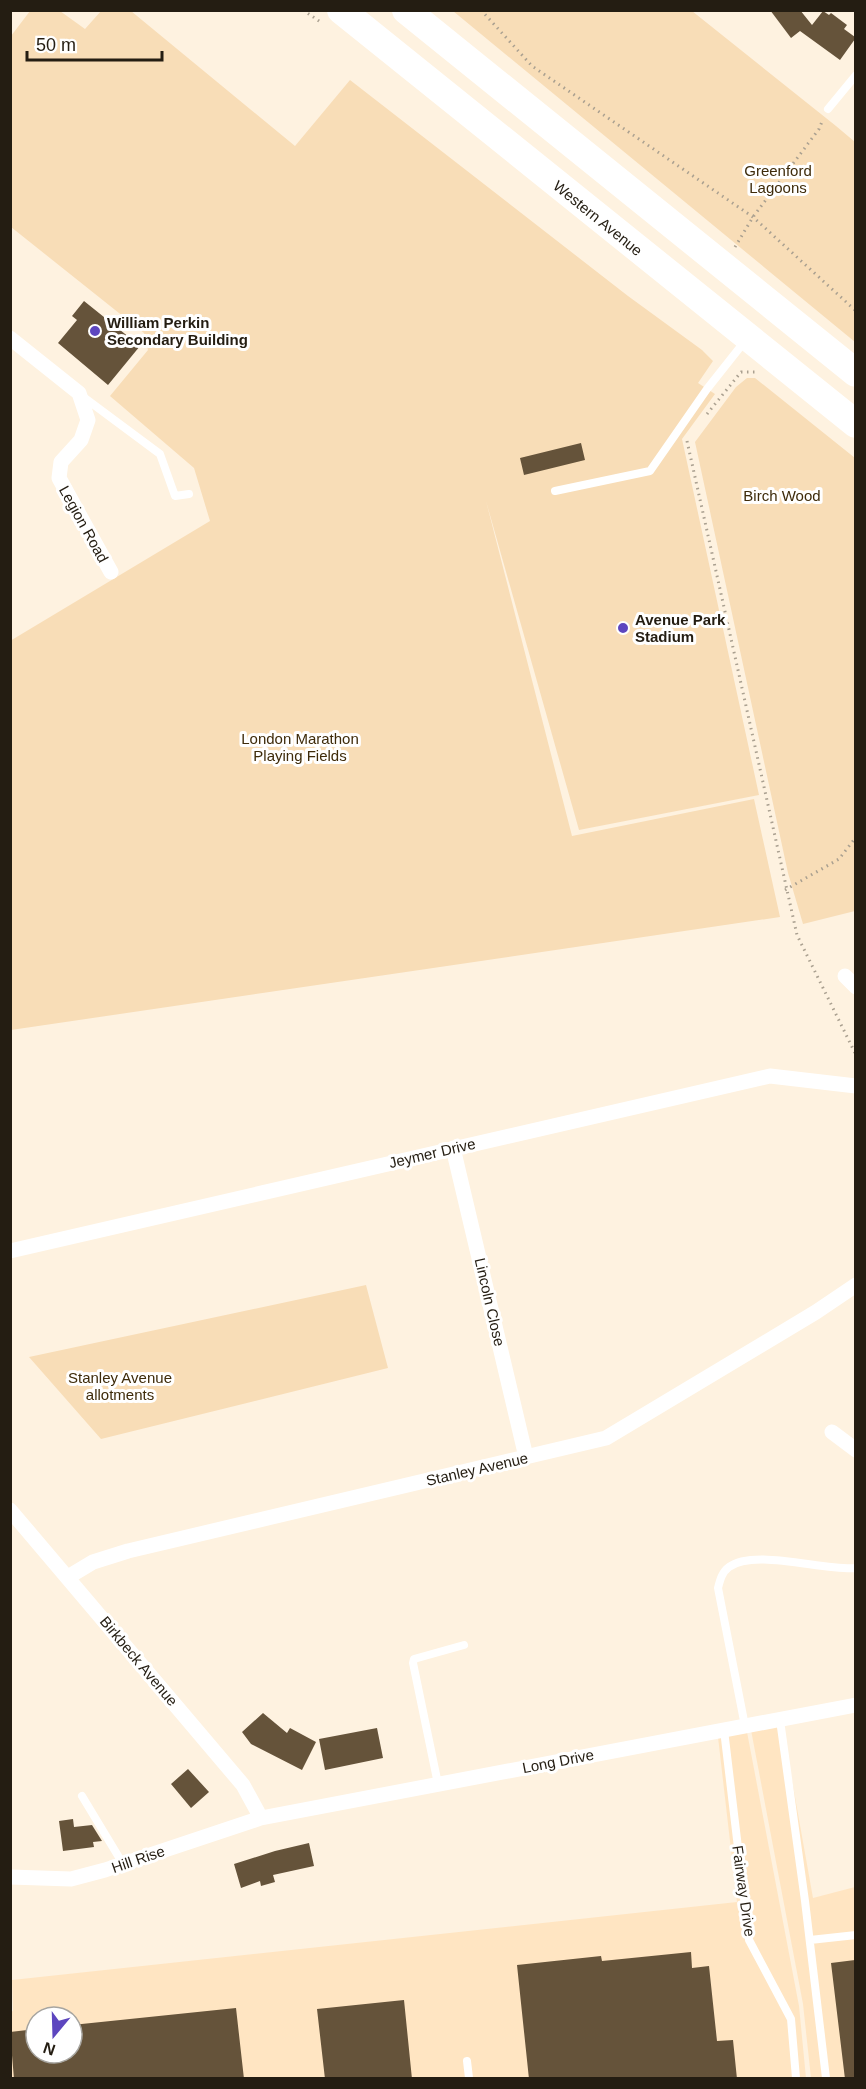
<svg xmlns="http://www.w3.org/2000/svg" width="866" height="2089" viewBox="0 0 866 2089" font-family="Helvetica,sans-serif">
  <rect width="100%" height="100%" fill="#fef2e0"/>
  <path fill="#ffe5c2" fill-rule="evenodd" d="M782 1724 813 1898 855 1887V2078H811L803 2004 751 1730Z
    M747 1732 799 2006 806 2078H11L10 2012 13 2011 12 1980 737 1902 718 1737ZM36 2017H72V2053H36Z"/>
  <path fill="#f8ddb7" d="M30 11H60L85 29 101 11H131L295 146 350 80 628 296 702 350 713 361 698 383 715 394 682 439 759 795 579 830 486 501 572 836 754 799 780 917 11 1030 10 641 210 521 194 468 110 396 148 350 144 333 11 227V36Z
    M453 11H692L836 126 855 142V342Z
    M747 378H755L855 458V911L803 924 788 873 695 442 736 387Z
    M366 1285 388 1368 101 1439 29 1357Z"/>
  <path fill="#65533a" d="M770 10H800L812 25 823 11 829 15 831 13 847 25 844 29 855 37V39L840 60 800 31 791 38Z
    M84 301 140 346 108 385 58 343 77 320 72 316Z
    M581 443 585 460 524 475 520 458Z
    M263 1713 287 1733 290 1728 316 1742 302 1770 251 1744 242 1732Z
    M377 1728 383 1758 325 1770 319 1739Z
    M188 1769 209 1792 191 1808 171 1784Z
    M73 1819 74 1827 92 1825 102 1841 93 1842 94 1847 63 1851 59 1821Z
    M309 1843 314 1866 273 1875 275 1882 261 1886 260 1881 241 1888 234 1864 275 1851Z
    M691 1952 692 1968 709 1966 717 2041 733 2040 737 2079H529L517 1965 601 1956 602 1961Z
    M855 1960V2079H845L831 1963Z
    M404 2000 412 2079H325L317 2009Z
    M236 2008 244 2079H14L10 2032 36 2029V2053H72V2025Z"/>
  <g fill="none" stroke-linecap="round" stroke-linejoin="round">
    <path stroke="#aaa090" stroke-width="3" stroke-dasharray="1.5 4.5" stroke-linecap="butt" d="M303 10 322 23
      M481 10 532 66 753 217 856 311
      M735 247 753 217 819 129 823 119
      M707 414 741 372H755
      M687 441 797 935 856 1055
      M785 890 839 859 856 837"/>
    <path stroke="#fff" stroke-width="8" d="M828 109 856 75
      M82 396 160 454 175 496 189 494
      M555 491 650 471 707 389 745 341
      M780 1720 805 1901 826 2078
      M745 1726 718 1588C720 1580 722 1572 729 1567 754 1548 824 1571 856 1568
      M724 1730 749 1940 791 2019 796 2078
      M438 1784 413 1663 414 1659 464 1645
      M82 1796 123 1864
      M810 1940 856 1935
      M467 2061 469 2078"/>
    <path stroke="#fff" stroke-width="15" d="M10 338 79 393 88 420 81 440 61 462 59 478 111 572
      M845 976 856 987
      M453 1148 526 1457
      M10 1251 770 1076 856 1086
      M832 1432 856 1450
      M10 1510 243 1785 261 1818
      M68 1577 93 1562 128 1551 606 1438 816 1312 856 1285
      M10 1877 71 1879 105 1870 261 1818 856 1705"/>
    <path stroke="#fff" stroke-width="28" d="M341 10 856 424
      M406 10 856 373"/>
  </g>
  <g fill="#5d46bf" stroke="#fff" stroke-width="2">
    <circle cx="95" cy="331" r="6"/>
    <circle cx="623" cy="628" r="6"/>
  </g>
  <g text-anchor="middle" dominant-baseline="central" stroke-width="6" stroke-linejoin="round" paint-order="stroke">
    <g font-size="15" fill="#3e2b0a" stroke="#fff">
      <text x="778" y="170">Greenford<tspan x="778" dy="17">Lagoons</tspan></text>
      <text x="782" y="495">Birch Wood</text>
      <text x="300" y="738">London Marathon<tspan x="300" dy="17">Playing Fields</tspan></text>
      <text x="120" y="1377">Stanley Avenue<tspan x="120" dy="17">allotments</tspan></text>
    </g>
    <g font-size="15" fill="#241d12" stroke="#fff">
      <text transform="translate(598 218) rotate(39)">Western Avenue</text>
      <text transform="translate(84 524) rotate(61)">Legion Road</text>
      <text transform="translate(432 1153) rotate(-13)">Jeymer Drive</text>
      <text transform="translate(490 1302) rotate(77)">Lincoln Close</text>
      <text transform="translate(477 1469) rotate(-13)">Stanley Avenue</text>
      <text transform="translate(139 1661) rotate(50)">Birkbeck Avenue</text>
      <text transform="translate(558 1761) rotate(-11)">Long Drive</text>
      <text transform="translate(138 1859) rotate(-19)">Hill Rise</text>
      <text transform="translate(744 1891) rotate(82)">Fairway Drive</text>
    </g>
    <g font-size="15" font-weight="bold" fill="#241d12" stroke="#fff" text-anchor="start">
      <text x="107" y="322">William Perkin<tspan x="107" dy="17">Secondary Building</tspan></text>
      <text x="635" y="619">Avenue Park<tspan x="635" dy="17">Stadium</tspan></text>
    </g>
  </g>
  <rect width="866" height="2089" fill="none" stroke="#241d12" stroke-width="24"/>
  <g transform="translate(54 2035) rotate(199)"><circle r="28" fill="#ffffff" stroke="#a7a5a0" stroke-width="1.5"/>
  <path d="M0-4.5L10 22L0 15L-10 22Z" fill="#5d46bf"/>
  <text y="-9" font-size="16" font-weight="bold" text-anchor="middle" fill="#241d12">N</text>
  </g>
  <path d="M27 51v9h135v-9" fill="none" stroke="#241d12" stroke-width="3"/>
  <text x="36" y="51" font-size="18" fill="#241d12" stroke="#ffffff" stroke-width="4.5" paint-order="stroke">50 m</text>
</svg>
